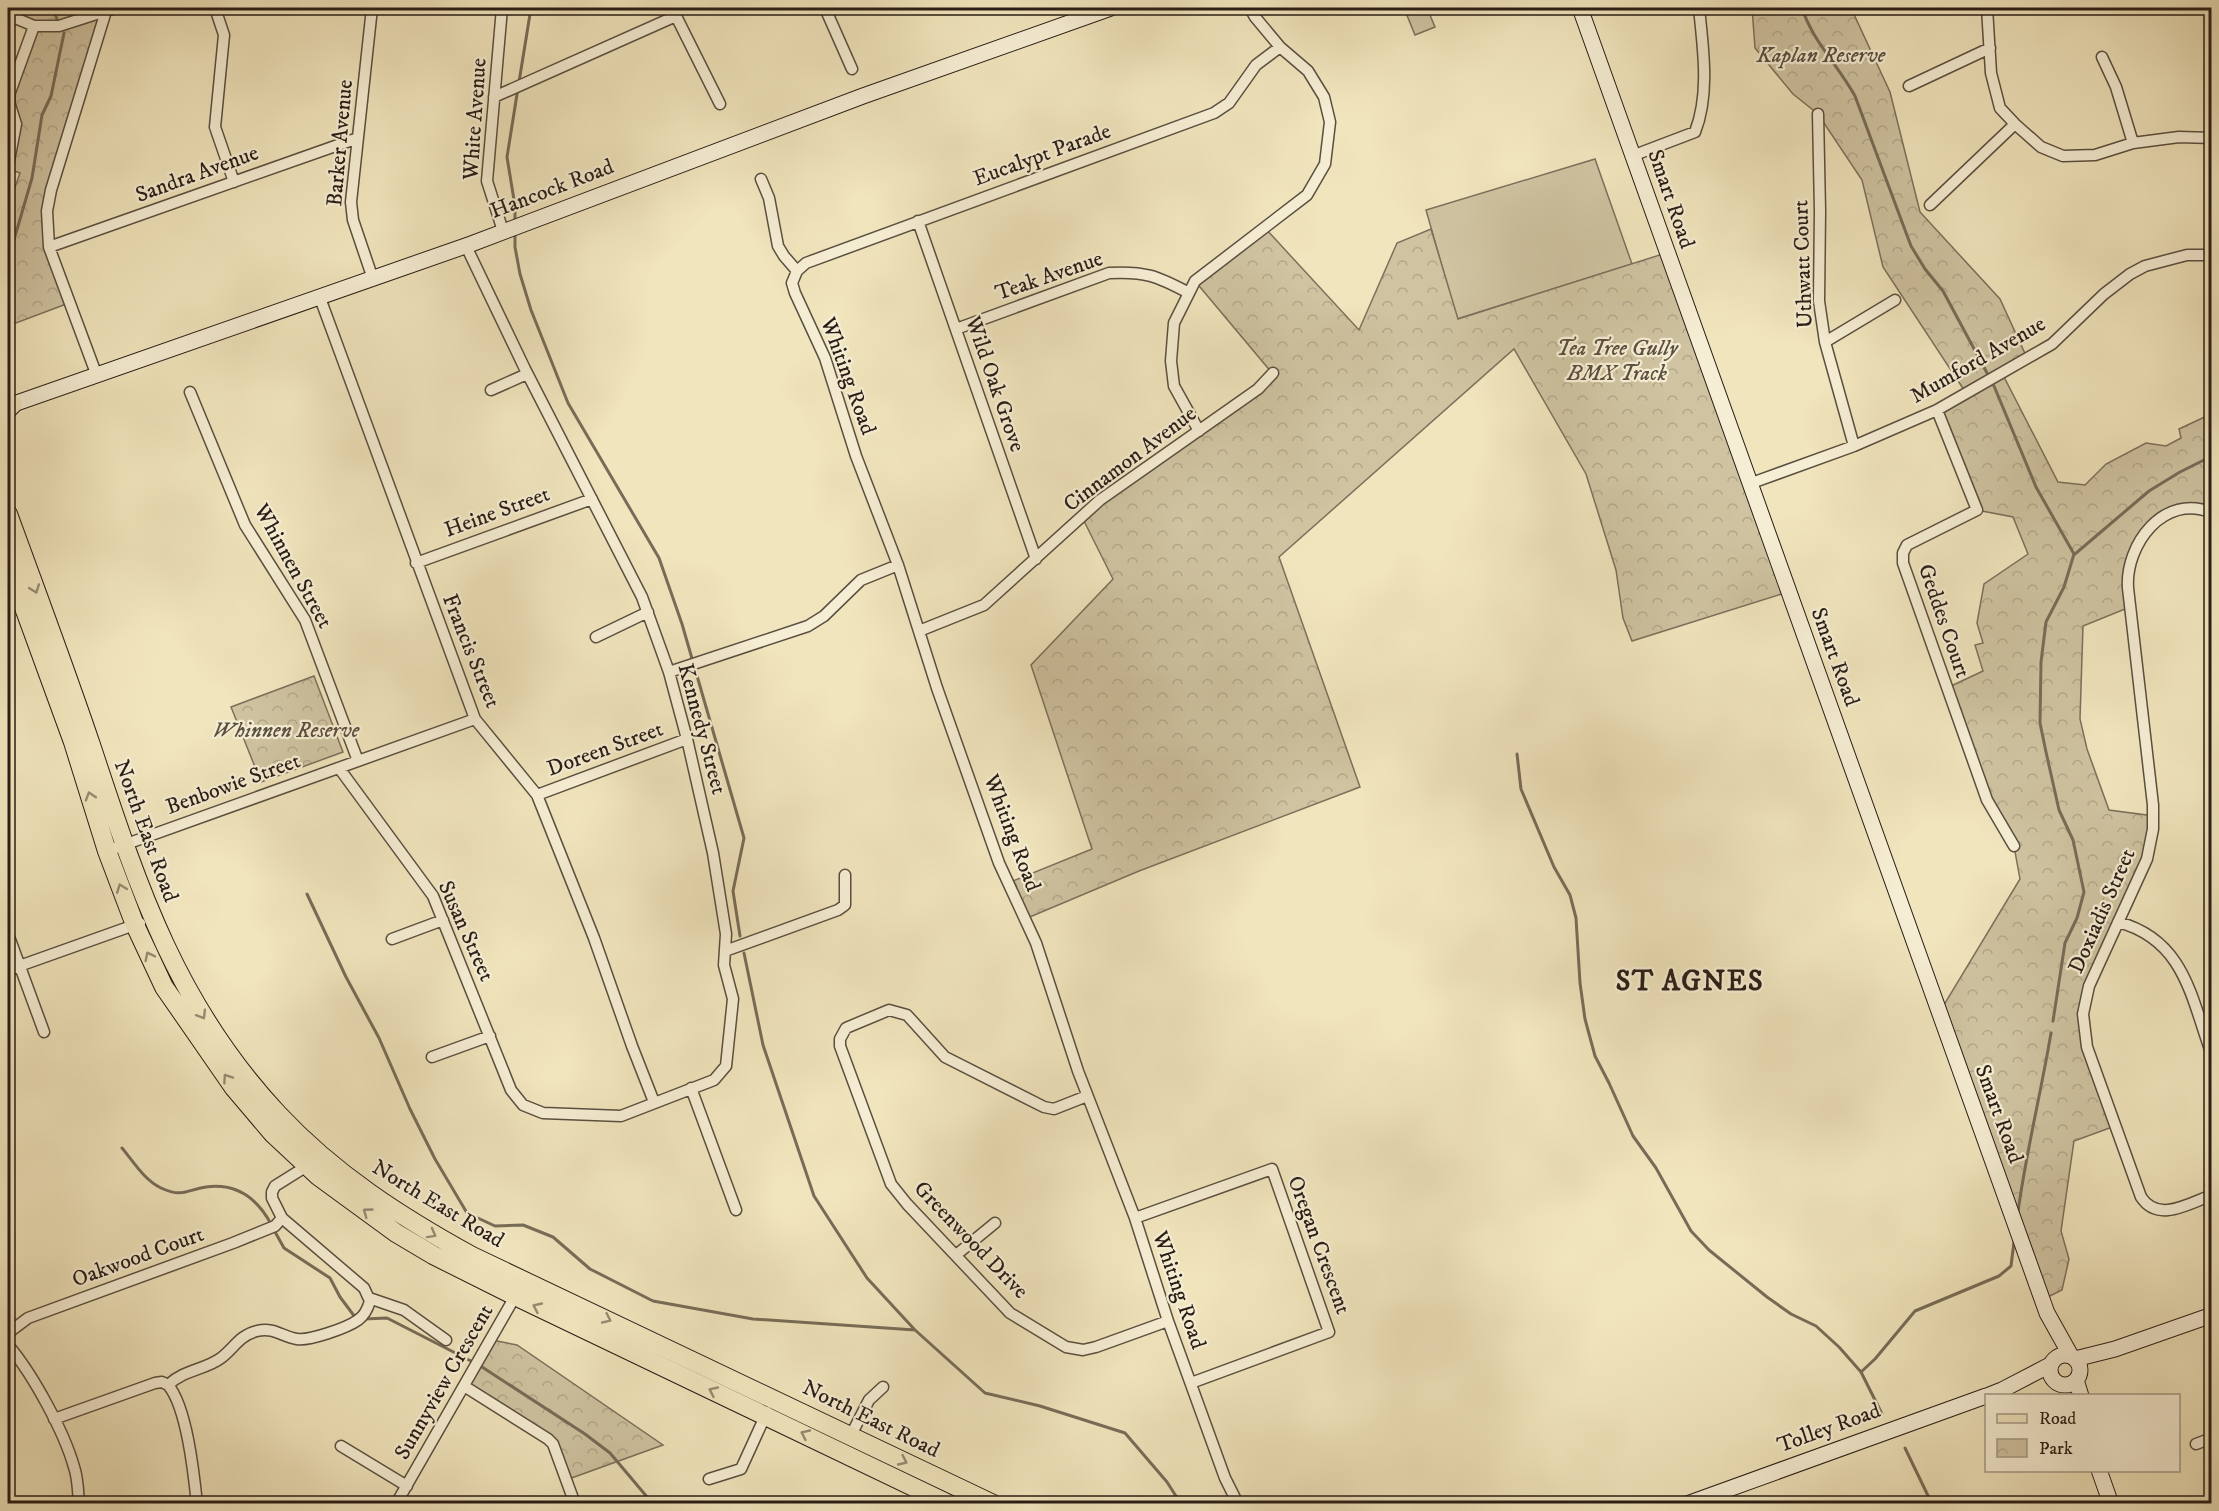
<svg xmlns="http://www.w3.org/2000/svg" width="2219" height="1511" viewBox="0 0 2219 1511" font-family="'IM FELL DW Pica',serif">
  <defs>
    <pattern id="park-crowns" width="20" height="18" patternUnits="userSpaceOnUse" patternTransform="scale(1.5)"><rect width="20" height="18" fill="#cfc3a1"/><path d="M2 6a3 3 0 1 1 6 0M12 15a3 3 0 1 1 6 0" fill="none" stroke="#b2a78a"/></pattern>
  </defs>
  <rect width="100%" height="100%" fill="#f1e5bd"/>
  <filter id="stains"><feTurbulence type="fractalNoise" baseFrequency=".00333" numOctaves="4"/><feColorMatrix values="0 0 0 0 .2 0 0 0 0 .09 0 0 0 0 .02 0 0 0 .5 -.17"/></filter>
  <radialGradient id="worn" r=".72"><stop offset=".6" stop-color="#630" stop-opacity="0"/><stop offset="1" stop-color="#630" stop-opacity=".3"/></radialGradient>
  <path fill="#cfc3a1" stroke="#7c705c" stroke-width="1.5" d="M1404 8H1427L1435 27 1415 35Z
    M1595 159 1632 264 1457 319 1426 210Z"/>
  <path fill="url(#park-crowns)" stroke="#7c705c" stroke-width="1.5" d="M8 8H113L106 11 51 190 48 235 69 303 8 326V195L12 196 20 173 8 169 15 133 10 105 34 26 8 15Z
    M1752 8H1851L1890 92 1920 212 2000 299 2027 358 2002 373 2058 482 2085 485 2106 464 2146 443 2166 446 2181 438 2179 429 2211 414V512L2194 508 2150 528 2131 557 2130 607 2083 626 2080 719 2087 749 2109 810 2154 816 2151 846 2089 986 2084 1033 2115 1126 2074 1141 2061 1231 2069 1259 2062 1290 2042 1300 1939 1013 2020 879 2014 846 1987 800 1947 688 1983 671 1975 645 1983 643 1977 623 1984 584 2028 554 2013 517 1977 510 1937 410 1966 393 1883 267 1862 180 1818 114 1793 94 1755 48Z
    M1265 228 1359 330 1397 243 1431 229 1458 319 1666 253 1788 592 1632 641 1623 618 1616 570 1586 474 1514 349 1279 557 1360 787 1139 871 1025 919 1008 883 1092 849 1031 665 1113 579 1082 517 1272 373 1195 281Z
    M314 676 343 752 261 782 231 707Z
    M492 1340 517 1345 663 1445 566 1480 553 1444 464 1386Z"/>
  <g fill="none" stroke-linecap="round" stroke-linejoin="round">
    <path stroke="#786c58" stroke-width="3" d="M45 8 54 12 57 19
      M1802 8C1813 42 1838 65 1855 96L1911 246 1925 269 1943 291 1987 373
      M519 82 531 8
      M515 221V206L507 157 518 88
      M515 234V247L520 274 531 310 568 403 659 558 682 624 744 838 733 891 740 936
      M12 297 9 257 32 178 42 115 51 96 64 33
      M1994 386 2036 487 2074 554 2064 587 2046 622 2041 662 2040 723 2046 752 2059 810 2073 840 2084 892 2077 918 2065 943 2053 1021
      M2075 554 2149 491 2180 472 2212 456
      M1517 754 1521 789 1554 867 1570 895 1576 918 1580 983 1585 1019 1595 1056 1609 1083 1633 1136 1656 1168 1691 1231 1709 1250 1767 1297 1791 1314 1816 1326 1839 1347 1861 1372 1882 1414
      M307 894 346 977 379 1038 410 1109 435 1159 467 1213 495 1226 523 1225 553 1237 590 1269 653 1301 753 1319 915 1330
      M744 953 763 1045 814 1196 867 1278 915 1330 985 1393 1040 1406 1125 1433 1167 1482 1181 1504
      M122 1148C133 1161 144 1180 161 1188 183 1198 186 1190 206 1187 236 1183 257 1198 271 1224
      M2018 1212C2026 1152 2041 1093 2051 1033
      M274 1230 284 1248 330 1278 340 1297 355 1317 358 1318
      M364 1319 387 1318 473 1362
      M479 1365 585 1434 610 1453 653 1504
      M1861 1372 1875 1359 1915 1311 1999 1276 2011 1266 2014 1242
      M1905 1448 1932 1504"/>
    <g stroke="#5a4f40" stroke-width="13">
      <path id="street" d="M215 8 224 35 215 127 234 182
        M372 8 351 202 353 220 373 279
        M502 8 487 181 503 231
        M672 8 720 104
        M825 8 852 69
        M1987 8 1991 73 2000 108 2015 124 2041 147 2063 156 2095 155 2133 143 2179 137 2212 138
        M8 15 34 26 9 95 10 105 16 124 8 166
        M34 26H59L115 8
        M2102 57 2116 87 2133 143
        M1909 86 1990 48
        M494 97 676 16
        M1818 114 1820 211 1819 301 1825 342 1854 446
        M1632 156 1695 132C1710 94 1703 48 1699 8
        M761 179 769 198 778 246 784 256 797 271 792 283 795 293 825 358 856 456 898 565 937 688 999 863 1036 943 1078 1071 1135 1218 1168 1321 1225 1478 1238 1504
        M1930 205 2015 124
        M918 221 1036 559
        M49 247 358 138
        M797 271 806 263 1214 113 1229 103 1256 65 1280 47
        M320 298 475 719 537 795 594 938 632 1046 654 1102
        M956 329 1109 273C1145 271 1157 276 1189 293
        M1825 342 1895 300
        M97 376 49 247 47 211 51 190 106 11
        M491 390 527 374
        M190 392 245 525 305 620 358 761
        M1937 410 1977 510 1907 545 1903 553V563L1987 800 2014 846
        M1199 431 1174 386 1171 361 1174 323 1195 281 1307 195 1325 164 1330 122 1324 97 1308 71 1280 47 1255 17 1250 8
        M1749 484 1854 446 1937 410 2052 344 2104 294 2130 274 2145 266 2187 255H2212
        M2212 513C2164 492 2125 545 2128 588L2153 805V829L2147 859 2089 986 2083 1014 2087 1047 2141 1197C2158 1223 2188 1204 2212 1195
        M416 563 592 499
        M919 631 984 605 1100 500 1258 389 1273 373
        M596 637 648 612
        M669 672 808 626 824 616 861 580 898 565
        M339 768 433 896 511 1090 523 1105 543 1113 621 1116 714 1080 726 1066 733 999 724 965 726 934 713 853 687 739 669 672 642 597 525 369 466 246
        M537 795 687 739
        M107 851 475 719
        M2118 922C2185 940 2191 998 2212 1055
        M8 934 44 1032
        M392 939 443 920
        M725 951 838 910 845 905V875
        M8 970 140 923
        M432 1057 490 1036
        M691 1088 736 1210
        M1087 1096 1054 1109 1044 1107 945 1057 907 1015 889 1010 846 1028 840 1039V1046L891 1184 907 1204 1010 1313 1066 1347 1083 1350 1096 1347 1168 1321
        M1135 1218 1272 1169 1329 1332 1191 1383
        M956 1255 995 1223
        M369 1298 404 1310 446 1340
        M8 1333 28 1318 233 1243 275 1226 282 1218
        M8 1345C32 1373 64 1431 74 1467 78 1478 78 1491 79 1504
        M168 1385C185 1369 205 1370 221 1358 234 1348 240 1335 257 1331 275 1327 282 1337 297 1339 309 1341 347 1328 358 1320 364 1316 368 1308 370 1301L364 1288 282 1218 272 1198V1192L275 1186 307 1166
        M168 1385C187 1407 194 1475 197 1504
        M464 1386 548 1439 553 1444 575 1504
        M54 1419 155 1383 162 1382 168 1385
        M849 1439 869 1400 883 1387
        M2196 1444 2212 1438
        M341 1446 407 1486
        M709 1479 741 1469 767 1412
        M396 1504 517 1293"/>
    </g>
    <g stroke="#281d16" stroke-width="17">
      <path id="secondary" d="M1580 8 2047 1313 2071 1356
        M8 406 471 244 863 96 1111 8
        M2050 1370a15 15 0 1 1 30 0a15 15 0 1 1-30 0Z
        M2075 1359 2115 1349 2212 1315
        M2076 1380 2081 1396
        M1987 1396 2002 1390 2050 1365
        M2099 1470 2111 1504
        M1687 1504 1986 1396"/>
    </g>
    <g stroke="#281d16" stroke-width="20">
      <path id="primary" d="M8 409 13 404
        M8 514C36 591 65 668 91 745 137 884 175 1004 278 1114 334 1174 401 1217 472 1256L993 1504
        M8 564 73 742 107 851 135 925 164 987 234 1088 273 1134 318 1176 396 1233 433 1255 515 1296 949 1504"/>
    </g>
    <use href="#street" stroke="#f6eed4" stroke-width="10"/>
    <use href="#secondary" stroke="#f6eed4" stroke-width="15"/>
    <use href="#primary" stroke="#f1e5bd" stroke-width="18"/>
  </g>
  <defs><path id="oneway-chevron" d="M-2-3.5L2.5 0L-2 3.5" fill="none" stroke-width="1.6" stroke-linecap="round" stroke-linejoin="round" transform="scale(1.5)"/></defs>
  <g stroke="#978b72">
    <use href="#oneway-chevron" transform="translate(35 589) rotate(70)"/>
    <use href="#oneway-chevron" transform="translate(90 796) rotate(-107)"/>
    <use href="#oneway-chevron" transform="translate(121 888) rotate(-111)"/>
    <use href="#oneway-chevron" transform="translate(149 956) rotate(-116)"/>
    <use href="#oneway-chevron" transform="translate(202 1015) rotate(59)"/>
    <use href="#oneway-chevron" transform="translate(227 1078) rotate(-124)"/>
    <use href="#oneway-chevron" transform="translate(367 1212) rotate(-144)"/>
    <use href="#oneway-chevron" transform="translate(432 1234) rotate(29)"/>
    <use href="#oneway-chevron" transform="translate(537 1307) rotate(-155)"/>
    <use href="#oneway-chevron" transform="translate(607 1319) rotate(25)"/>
    <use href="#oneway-chevron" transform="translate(713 1391) rotate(-155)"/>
    <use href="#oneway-chevron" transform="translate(805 1434) rotate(-155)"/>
    <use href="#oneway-chevron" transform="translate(903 1461) rotate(25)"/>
  </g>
  <g text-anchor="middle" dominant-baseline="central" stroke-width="4.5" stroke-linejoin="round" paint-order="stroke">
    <g font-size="22" font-style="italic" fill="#5a4f40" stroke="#f6eed4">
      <text x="1821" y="55">Kaplan Reserve</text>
      <text x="1617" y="348">Tea Tree Gully<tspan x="1617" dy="25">BMX Track</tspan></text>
      <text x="286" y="730">Whinnen Reserve</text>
    </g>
    <g font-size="22" fill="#281d16" stroke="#f6eed4">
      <text transform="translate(475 119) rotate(-86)">White Avenue</text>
      <text transform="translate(340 143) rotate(-85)">Barker Avenue</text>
      <text transform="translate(1042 155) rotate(-20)">Eucalypt Parade</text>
      <text transform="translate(197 174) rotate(-20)">Sandra Avenue</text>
      <text transform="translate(552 189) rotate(-21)">Hancock Road</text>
      <text transform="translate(1671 199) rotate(71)">Smart Road</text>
      <text transform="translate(1803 264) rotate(-92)">Uthwatt Court</text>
      <text transform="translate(1049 276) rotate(-19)">Teak Avenue</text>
      <text transform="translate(1978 360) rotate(-30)">Mumford Avenue</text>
      <text transform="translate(848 376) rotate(70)">Whiting Road</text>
      <text transform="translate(995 384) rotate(71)">Wild Oak Grove</text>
      <text transform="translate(1130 459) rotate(-37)">Cinnamon Avenue</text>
      <text transform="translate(497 512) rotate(-20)">Heine Street</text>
      <text transform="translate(293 566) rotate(61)">Whinnen Street</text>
      <text transform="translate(1944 621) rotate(71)">Geddes Court</text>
      <text transform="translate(471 651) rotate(68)">Francis Street</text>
      <text transform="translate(1835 657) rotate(70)">Smart Road</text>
      <text transform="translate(702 729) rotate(75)">Kennedy Street</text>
      <text transform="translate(605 749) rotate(-20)">Doreen Street</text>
      <text transform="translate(233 784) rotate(-20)">Benbowie Street</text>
      <text transform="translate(146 831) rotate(70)">North East Road</text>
      <text transform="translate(1012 833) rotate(69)">Whiting Road</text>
      <text transform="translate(2102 911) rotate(-66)">Doxiadis Street</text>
      <text transform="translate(466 931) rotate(66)">Susan Street</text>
      <text transform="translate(1999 1114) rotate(70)">Smart Road</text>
      <text transform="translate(438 1204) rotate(31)">North East Road</text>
      <text transform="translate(971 1240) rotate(46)">Greenwood Drive</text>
      <text transform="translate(1319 1245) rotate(70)">Oregan Crescent</text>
      <text transform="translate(138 1257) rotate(-20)">Oakwood Court</text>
      <text transform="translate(1179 1290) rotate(71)">Whiting Road</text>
      <text transform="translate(444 1382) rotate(-60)">Sunnyview Crescent</text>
      <text transform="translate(871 1419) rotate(26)">North East Road</text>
      <text transform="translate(1829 1428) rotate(-20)">Tolley Road</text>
    </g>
    <g font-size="28" font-weight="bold" letter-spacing="1.5" fill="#281d16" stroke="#f6eed4">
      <text x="1690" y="981">ST AGNES</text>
    </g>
  </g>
  <rect width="2219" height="1511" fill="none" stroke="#f1e5bd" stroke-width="30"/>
  <rect x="9" y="9" width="2201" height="1493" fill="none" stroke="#281d16" stroke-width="3"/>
  <rect x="15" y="15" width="2189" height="1481" fill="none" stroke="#281d16" stroke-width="1.5"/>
  <rect x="1985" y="1394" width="195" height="78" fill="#f6eed4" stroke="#a49a88" stroke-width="1.5"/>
  <rect x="1997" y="1414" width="30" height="9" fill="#f1e5bd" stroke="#a49a88" stroke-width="1.5"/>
  <text x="2039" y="1424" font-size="18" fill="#281d16">Road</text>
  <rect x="1997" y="1439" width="30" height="18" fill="url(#park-crowns)" stroke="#a49a88" stroke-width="1.5"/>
  <text x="2039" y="1454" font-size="18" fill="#281d16">Park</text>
  <rect width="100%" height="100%" filter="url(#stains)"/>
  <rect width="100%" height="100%" fill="url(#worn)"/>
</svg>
